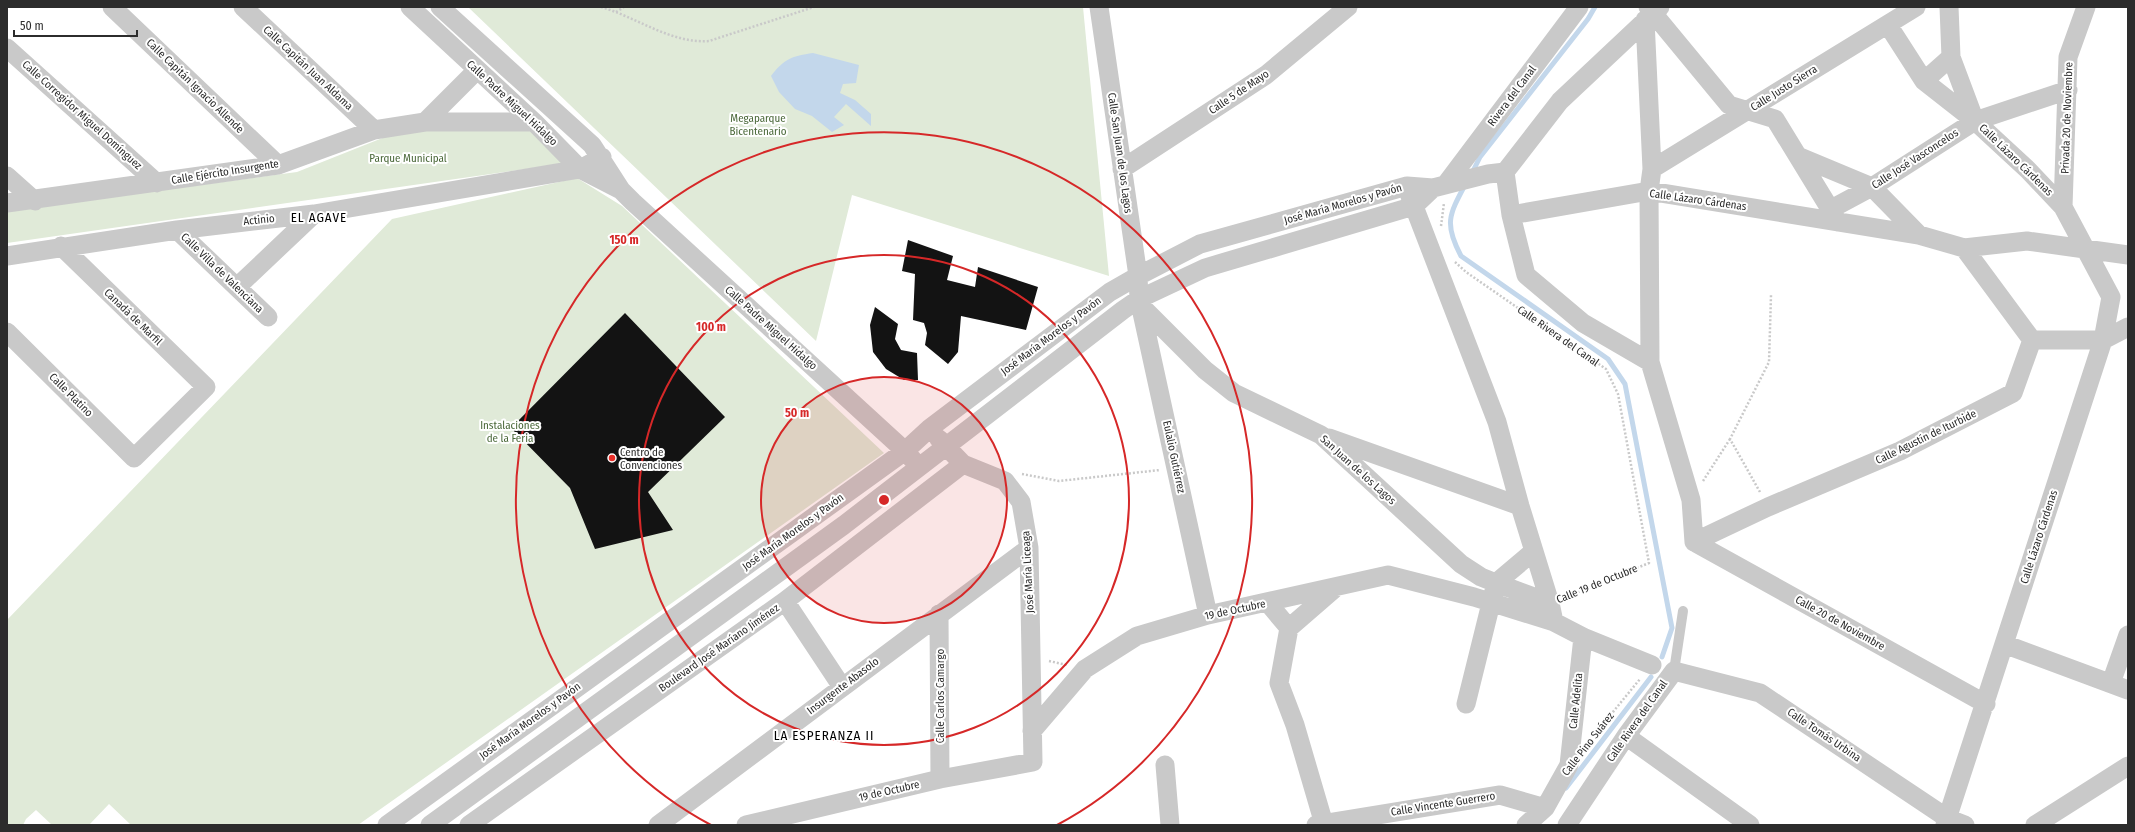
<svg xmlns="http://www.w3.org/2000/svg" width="2135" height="832" viewBox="0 0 2135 832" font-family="'Fira Sans Condensed',sans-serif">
  <rect width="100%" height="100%" fill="#fff"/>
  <path fill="#e0ead8" d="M468 7H1083L1109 276 852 195 816 341Z
    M405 129 531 130 568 163 7 243V211L297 172Z
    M577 178 622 206 884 453 358 825H131L109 804 89 825H52L36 810 26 819 23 825H7V620L392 219Z"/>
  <path fill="#c3d7eb" d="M813 53 859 65 856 83 843 84 840 93 855 100 871 114V126L846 104 834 117 844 125 832 132 812 116 795 109 779 92 771 76C784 59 792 56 813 53Z"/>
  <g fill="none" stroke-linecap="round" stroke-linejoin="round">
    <path stroke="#c3d7eb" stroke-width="5" d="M1472 173 1480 157 1588 19 1595 7
      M1465 185C1449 215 1444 224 1461 256L1608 359 1625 384 1672 628 1662 657
      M1566 788 1651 677"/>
  </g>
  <path fill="#131313" d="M908 240 953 256 947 280 975 287 978 267 1038 287 1026 330 961 316 958 352 948 364 925 345 927 333 924 323 913 320 915 274 902 271Z
    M875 307 898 324 895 339 901 350 917 353 918 380H904L886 369 873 352 870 325Z
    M625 313 725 417 648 492 673 530 595 549 570 488 511 428Z"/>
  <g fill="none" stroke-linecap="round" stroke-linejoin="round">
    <path stroke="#c9c9c9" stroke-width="2.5" stroke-dasharray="2 2" stroke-linecap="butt" d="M601 7C636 17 672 44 709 41L814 7
      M616 12 624 7
      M1441 226 1444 203
      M1455 262 1466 272 1606 369 1618 394 1649 563 1566 597
      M1022 474 1059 481 1160 470
      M1703 481 1730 439
      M1760 492 1730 439 1769 362 1771 295
      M1049 661 1067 665
      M1590 740 1640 679"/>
    <path stroke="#c9c9c9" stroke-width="10" d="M1674 671 1683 611"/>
    <path stroke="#c9c9c9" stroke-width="19" d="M112 7 278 165
      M243 7 374 130
      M410 7 534 122 580 169 621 190
      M440 7 592 145 621 190 633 202 905 451 913 460
      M1099 7 1138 276 1139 299 1208 615
      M1648 7 1729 105 1775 119 1838 222
      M1949 7 1951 57 1975 121
      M1645 20 1652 169 1649 191 1650 362 1691 500 1694 542
      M1888 25 1924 81 1975 121 2028 170 2063 207 2111 297 2103 340 1945 825
      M7 48 157 183
      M1924 81 1951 57
      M425 122 477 70
      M1800 157 1872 187 1919 235
      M1122 169 1266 75 1348 7
      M1652 169 1916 7
      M1505 172 1511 215 1526 275 1583 323 1650 362
      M7 176 35 201
      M1446 184 1579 7
      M1410 196 1497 422 1520 506 1550 603 1554 622
      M7 203 278 165 374 130 425 122H534
      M2063 207 2068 57 2086 7
      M1831 209 1872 187 1975 121 2068 90
      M1511 215 1649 191 1919 235 1964 248 2027 241 2128 255
      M177 230 268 317
      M1964 248 2032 340
      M7 256 177 230 314 214 580 169 602 157
      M237 287 314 214
      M1141 306 1205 370 1234 393 1321 435 1461 564 1481 577 1496 583 1534 551
      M7 332 134 458 206 387 61 246
      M2032 340H2103L2128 327
      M1329 438 1520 506
      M1694 542 1768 507 1900 451 2013 393 2032 340
      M1694 542 1986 704
      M785 601 842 687
      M1268 603 1289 628 1279 683 1295 725 1324 824
      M939 614 940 779
      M1289 628 1334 589
      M2004 644 2128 690
      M2111 683 2128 635
      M1466 704 1496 583 1550 603
      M1032 731 1085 669 1137 636 1208 615 1388 575 1474 597 1554 622 1583 637 1652 665
      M1626 736 1750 825
      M1165 765 1170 825
      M387 825 905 451 930 428 1110 292 1138 276 1200 244 1407 186 1433 188 1488 174 1505 172 1560 101 1660 7
      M430 825 844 525 1123 310 1139 299 1205 268 1414 206 1433 188
      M469 825 785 601 963 464
      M658 825 1029 548
      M746 825 940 779 1033 762 1029 548 1021 502 1005 481 963 464 939 439
      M1316 825 1500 795 1545 808
      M1526 825 1545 808 1569 765 1583 637
      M1567 825 1626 736 1674 671 1760 693 1947 818 1965 825
      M2035 825 2128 766"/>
  </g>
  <circle cx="884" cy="500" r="123" fill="#d62828" fill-opacity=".12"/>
  <g fill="none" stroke="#d62828" stroke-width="2">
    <circle cx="884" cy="500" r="123"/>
    <circle cx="884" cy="500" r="245"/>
    <path d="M711 825A368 368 0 1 1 1057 825"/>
  </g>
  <circle fill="#e92e28" stroke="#fff" stroke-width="1.5" cx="612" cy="458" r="4"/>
  <g text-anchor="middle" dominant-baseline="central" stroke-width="4" stroke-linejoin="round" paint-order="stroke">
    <g font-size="11" fill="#2c2c2c" stroke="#fff">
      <text transform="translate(308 68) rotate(43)">Calle Capitán Juan Aldama</text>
      <text transform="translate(195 86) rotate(44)">Calle Capitán Ignacio Allende</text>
      <text transform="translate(1784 88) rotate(-32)">Calle Justo Sierra</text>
      <text transform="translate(1239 92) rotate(-34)">Calle 5 de Mayo</text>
      <text transform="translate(1512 96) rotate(-53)">Rivera del Canal</text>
      <text transform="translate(512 103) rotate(43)">Calle Padre Miguel Hidalgo</text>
      <text transform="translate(82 115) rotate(42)">Calle Corregidor Miguel Domínguez</text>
      <text transform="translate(2067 118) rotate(-88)">Privada 20 de Noviembre</text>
      <text transform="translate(1120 153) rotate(82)">Calle San Juan de los Lagos</text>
      <text transform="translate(1915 159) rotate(-33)">Calle José Vasconcelos</text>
      <text transform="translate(2016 160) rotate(44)">Calle Lázaro Cárdenas</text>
      <text transform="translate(225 172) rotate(-9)">Calle Ejército Insurgente</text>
      <text transform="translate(1698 200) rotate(8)">Calle Lázaro Cárdenas</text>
      <text transform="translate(1343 204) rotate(-16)">José María Morelos y Pavón</text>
      <text transform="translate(259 220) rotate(-6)">Actinio</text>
      <text transform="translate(222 273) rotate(44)">Calle Villa de Valenciana</text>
      <text transform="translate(133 317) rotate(44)">Canadá de Marfil</text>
      <text transform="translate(771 328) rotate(42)">Calle Padre Miguel Hidalgo</text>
      <text transform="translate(1051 336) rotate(-37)">José María Morelos y Pavón</text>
      <text transform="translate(1558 336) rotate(35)">Calle Rivera del Canal</text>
      <text transform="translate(71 395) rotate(45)">Calle Platino</text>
      <text transform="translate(1926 437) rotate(-26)">Calle Agustín de Iturbide</text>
      <text transform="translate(1174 457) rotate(78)">Eulalio Gutiérrez</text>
      <text transform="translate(1358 470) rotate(42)">San Juan de los Lagos</text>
      <text transform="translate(793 532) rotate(-36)">José María Morelos y Pavón</text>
      <text transform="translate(2039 537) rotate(-72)">Calle Lázaro Cárdenas</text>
      <text transform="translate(1028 572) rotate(-93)">José María Liceaga</text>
      <text transform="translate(1597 584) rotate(-22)">Calle 19 de Octubre</text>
      <text transform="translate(1235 610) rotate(-12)">19 de Octubre</text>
      <text transform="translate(1840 623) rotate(29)">Calle 20 de Noviembre</text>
      <text transform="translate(719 648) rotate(-35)">Boulevard José Maríano Jiménez</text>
      <text transform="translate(843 686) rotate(-37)">Insurgente Abasolo</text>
      <text transform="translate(940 696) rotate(-90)">Calle Carlos Camargo</text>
      <text transform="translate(1576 701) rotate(-84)">Calle Adelita</text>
      <text transform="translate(530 721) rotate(-36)">José María Morelos y Pavón</text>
      <text transform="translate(1637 721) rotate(-55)">Calle Rivera del Canal</text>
      <text transform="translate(1824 735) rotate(34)">Calle Tomás Urbina</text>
      <text transform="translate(1588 744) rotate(-52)">Calle Pino Suárez</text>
      <text transform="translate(889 791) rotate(-13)">19 de Octubre</text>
      <text transform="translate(1443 804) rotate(-9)">Calle Vincente Guerrero</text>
    </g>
    <g font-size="11" fill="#4a6839" stroke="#fff">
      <text x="758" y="118">Megaparque<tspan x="758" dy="13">Bicentenario</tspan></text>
      <text x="408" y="158">Parque Municipal</text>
      <text x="510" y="425">Instalaciones<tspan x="510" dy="13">de la Feria</tspan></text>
    </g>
    <g font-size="11" fill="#2c2c2c" stroke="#fff" text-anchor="start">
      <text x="620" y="452">Centro de<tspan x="620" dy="13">Convenciones</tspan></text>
    </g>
    <g font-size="13" letter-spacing="1" fill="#000" stroke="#fff">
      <text x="319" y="217">EL AGAVE</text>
      <text x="824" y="735">LA ESPERANZA II</text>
    </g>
  </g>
  <circle cx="884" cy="500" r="6" fill="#d62828" stroke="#fff" stroke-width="2"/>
  <g font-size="12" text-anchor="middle" font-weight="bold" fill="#d62828" stroke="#fff" stroke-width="4" stroke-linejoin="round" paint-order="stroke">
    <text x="624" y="244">150 m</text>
    <text x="711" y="331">100 m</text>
    <text x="797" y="417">50 m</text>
  </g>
  <rect width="2135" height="832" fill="none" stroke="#2c2c2c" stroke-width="16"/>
  <path d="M14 30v6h123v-6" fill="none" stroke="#2c2c2c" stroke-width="2"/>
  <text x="20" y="30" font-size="12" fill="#2c2c2c" stroke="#ffffff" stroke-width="3" paint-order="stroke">50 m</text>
</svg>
